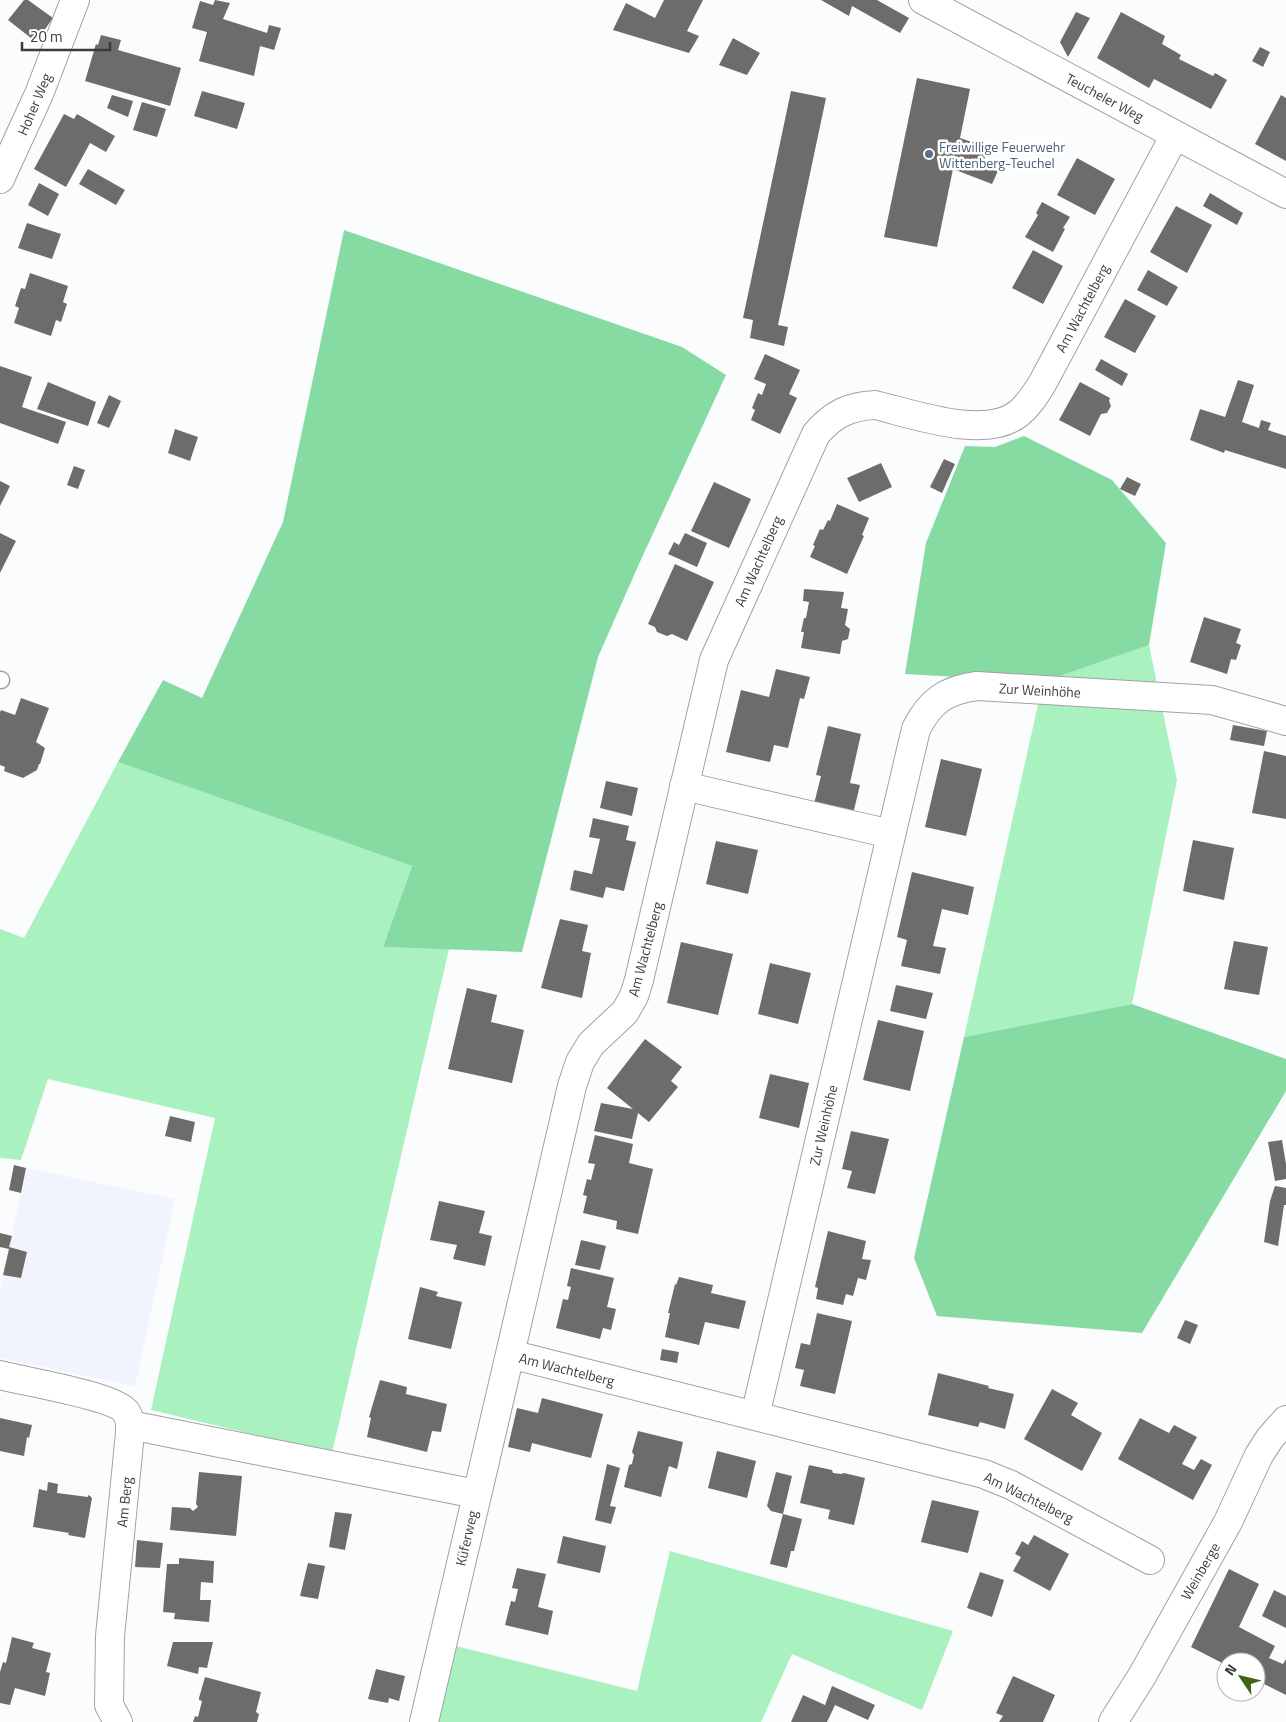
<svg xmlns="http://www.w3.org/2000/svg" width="1286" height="1722" viewBox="0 0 1286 1722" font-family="'Titillium Web',sans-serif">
  <rect width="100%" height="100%" fill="#fbfcfe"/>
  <path fill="#f1f3fd" d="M26 1168 175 1199 135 1386 0 1358V1293Z"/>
  <path fill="#aaf1c0" d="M1149 645 1177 780 1132 1004 964 1037 1043 682Z
    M118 762 412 866 383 947 449 949 332 1453 151 1410 215 1118 48 1079 21 1160 0 1158V929L24 938Z
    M670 1551 953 1631 922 1710 792 1654 761 1722H437L456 1646 637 1691Z"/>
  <path fill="#86dba2" d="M344 230 682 347 726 375 639 564 598 657 522 952 383 947 412 866 118 762 163 680 202 698 283 522Z
    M1024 436 1112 480 1166 543 1149 645 1043 682 905 674 926 543 965 446 995 447Z
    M1132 1004 1286 1059V1091L1142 1333 937 1316 914 1258 964 1037Z"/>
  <path fill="#6d6c6a" d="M24 0H28L53 18 36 42 8 20Z
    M215 0 230 3 223 19 267 33 269 25 281 28 274 50 260 46 254 76 199 61 207 32 192 28 200 1 213 5Z
    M664 0H703L687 31 699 36 689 53 613 30 626 3 655 18Z
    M821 0H877L909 18 900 33 852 6 849 16Z
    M1076 12 1090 18 1068 57 1060 42Z
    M1121 12 1165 36 1162 44 1181 55 1179 59 1213 76 1215 73 1227 80 1211 109 1154 79 1149 88 1097 58Z
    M101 35 121 40 118 50 181 68 170 106 85 81 96 44 98 45Z
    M733 38 760 53 747 75 719 65Z
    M1260 47 1270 52 1263 67 1252 61Z
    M917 78 970 89 960 138 989 148 982 164 998 171 992 184 953 169 937 247 884 237Z
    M202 91 245 103 237 129 194 116Z
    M791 91 826 98 778 325 788 327 784 346 750 338 753 320 743 318Z
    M112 95 133 101 128 117 107 108Z
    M1281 95 1286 98V161L1255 144Z
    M142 102 166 109 157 137 133 130Z
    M64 114 74 119 77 114 115 136 106 152 90 143 66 187 34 169Z
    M1077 158 1115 179 1095 215 1057 195Z
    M88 169 125 190 116 205 79 184Z
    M39 183 59 194 48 216 28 205Z
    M1210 193 1243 213 1237 225 1203 206Z
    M1042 202 1070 217 1063 228 1065 229 1053 252 1025 237 1038 215 1036 213Z
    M1176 206 1212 225 1187 273 1150 252Z
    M27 223 61 234 52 259 18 248Z
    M1033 250 1063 266 1043 304 1012 288Z
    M1148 270 1178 287 1167 306 1137 290Z
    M30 273 68 286 63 302 67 304 61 322 56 320 51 336 14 323 19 308 15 306 21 288 25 289Z
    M1125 299 1156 316 1135 353 1104 337Z
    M765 354 800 370 789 394 797 398 780 434 751 420 755 410 752 408 758 393 762 395 766 384 754 379Z
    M1101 359 1128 374 1122 386 1095 370Z
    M0 366 32 377 22 407 66 422 58 444 0 423Z
    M1238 380 1254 385 1242 422 1259 428 1261 420 1271 423 1268 430 1286 436V469L1225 450 1224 453 1190 440 1200 409 1225 417Z
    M48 382 96 402 88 426 37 409Z
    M1080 382 1110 398 1109 401 1111 406 1107 413 1101 414 1090 436 1059 420Z
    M109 395 121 401 109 428 97 423Z
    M175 429 198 437 190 461 168 453Z
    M944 459 955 464 942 493 930 487Z
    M881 463 892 487 859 502 847 478Z
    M74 466 85 470 78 489 67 485Z
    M1127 477 1141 484 1135 496 1120 489Z
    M0 481 10 486 0 506Z
    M714 482 751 499 729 548 691 531Z
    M837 504 869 518 862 535 864 536 847 574 810 557 815 546 813 545 820 529 823 530 828 520 830 521Z
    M0 533 16 541 0 573Z
    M685 533 707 543 697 567 668 554 674 542 679 545Z
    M675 564 714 582 687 641 672 634 667 636 657 632 655 627 648 624Z
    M804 589 844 592 841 608 848 609 845 625 850 629 848 639 842 641 840 654 801 648 804 632H801L804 618H806L809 602 803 601Z
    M1204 617 1241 629 1236 643 1241 645 1236 660 1231 659 1227 674 1190 662Z
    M776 669 810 677 804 699 800 698 788 748 774 745 770 762 726 752 741 690 769 697Z
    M21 698 49 708 36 742 45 748 40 764H39L37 770 23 778 4 771 5 767 0 765V712L1 710 15 715Z
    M1233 725 1267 731 1264 746 1230 740Z
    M828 726 861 734 850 783 860 785 853 814 814 804 821 776 816 775Z
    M1264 751 1286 756V819L1252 813Z
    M941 759 982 769 966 836 925 827Z
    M606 781 638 788 632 816 600 808Z
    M593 818 629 826 626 840 636 842 624 891 606 887 603 898 570 890 574 870 592 874 600 839 589 837Z
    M1193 840 1234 848 1224 900 1183 891Z
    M716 841 758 850 748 894 706 884Z
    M912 872 974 887 968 915 942 909 933 946 946 948 940 974 901 966 907 940 897 937Z
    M560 919 588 925 582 951 591 953 582 998 541 988Z
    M1234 941 1268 947 1259 995 1224 989Z
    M681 942 733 954 718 1015 667 1003Z
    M770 963 811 973 798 1024 758 1014Z
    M896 985 933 993 926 1019 890 1011Z
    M467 988 497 995 491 1022 524 1030 512 1083 448 1069Z
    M878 1020 924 1031 910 1091 863 1080Z
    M645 1039 682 1067 671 1081 678 1087 649 1122 638 1113 632 1139 594 1131 601 1103 633 1109 607 1088Z
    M770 1074 809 1083 799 1128 759 1118Z
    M170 1116 195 1122 191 1142 165 1136Z
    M851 1131 889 1139 875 1194 847 1188 852 1171 842 1169Z
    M595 1135 633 1144 629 1163 653 1169 638 1234 616 1229 617 1221 583 1213 587 1196 583 1195 587 1179 591 1180 595 1164 588 1163Z
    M1282 1140 1286 1164V1179L1275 1181 1268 1142Z
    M14 1165 26 1168 21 1193 9 1190Z
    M1275 1186 1286 1188V1205H1284L1278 1246 1264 1242 1270 1201Z
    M439 1201 485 1211 479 1233 492 1236 485 1266 453 1259 457 1245 430 1240Z
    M828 1231 866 1241 862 1259 871 1260 866 1280 858 1278 853 1296 846 1294 843 1305 816 1299 818 1288 815 1287Z
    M0 1233 12 1236 9 1247 27 1252 21 1278 3 1275 9 1249 0 1247Z
    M581 1240 606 1246 600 1270 575 1265Z
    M571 1268 614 1278 607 1307 616 1309 611 1330 603 1328 600 1339 556 1328 563 1299 568 1300 571 1287 567 1286Z
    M679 1277 713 1285 711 1293 746 1301 739 1329 705 1322 699 1345 665 1337 670 1313H668L675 1284 676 1285Z
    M420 1287 438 1292 436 1296 462 1302 451 1349 408 1339Z
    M817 1313 852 1321 835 1394 800 1386 804 1370 795 1368 801 1343 810 1345Z
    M1185 1320 1198 1325 1190 1344 1177 1338Z
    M662 1349 679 1352 677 1363 660 1360Z
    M938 1373 989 1386 988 1388 1014 1394 1005 1429 980 1422 978 1427 928 1415Z
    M380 1380 407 1387 406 1394 447 1404 441 1432 432 1431 427 1452 367 1437 371 1418 369 1417Z
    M1052 1389 1078 1403 1071 1415 1102 1433 1082 1471 1024 1439Z
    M542 1398 603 1414 591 1458 532 1443 530 1452 508 1447 517 1408 538 1413Z
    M0 1418 32 1425 29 1438 27 1437 24 1456 0 1451Z
    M1140 1418 1169 1433 1174 1425 1197 1437 1182 1464 1194 1470 1201 1459 1212 1465 1193 1500 1118 1459Z
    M638 1431 683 1442 677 1469 669 1466 661 1497 624 1487 629 1465 632 1464 634 1455 632 1452Z
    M717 1451 756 1461 747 1498 708 1488Z
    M607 1464 620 1468 610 1506 616 1507 611 1524 595 1520Z
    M809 1465 832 1470 833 1473 841 1474 844 1473 865 1478 854 1525 828 1519 830 1510 800 1503Z
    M199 1472 242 1476 236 1536 170 1530 172 1507 190 1508 193 1511 198 1507 196 1504Z
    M776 1472 792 1476 783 1514 771 1511 767 1506Z
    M48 1482 58 1484 57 1493 88 1497V1495L90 1496 92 1498 85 1538 68 1535 69 1533 33 1527 39 1489 47 1491Z
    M932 1500 979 1511 968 1553 921 1542Z
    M335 1512 352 1514 345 1550 329 1547Z
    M783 1514 802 1519 794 1551H791L787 1568 770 1564Z
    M1034 1535 1069 1554 1050 1591 1013 1571 1021 1557 1015 1554 1022 1541 1028 1545Z
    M563 1536 606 1546 600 1573 557 1563Z
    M137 1540 163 1543 160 1568 135 1567Z
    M179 1558 214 1561 213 1583 201 1582 200 1600H211L209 1622 174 1619 175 1613 163 1612 167 1564H179Z
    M308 1563 325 1566 318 1599 300 1596Z
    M517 1568 546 1574 538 1607 553 1611 548 1635 505 1625 511 1601 515 1602 518 1589 512 1588Z
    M1229 1569 1259 1584 1239 1627 1275 1646 1269 1658 1283 1664 1286 1659V1695L1256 1680V1662H1226V1665L1191 1647Z
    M980 1572 1004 1580 992 1617 967 1608Z
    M1274 1590 1286 1596V1628L1262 1616Z
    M12 1637 34 1643 32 1648 51 1653 46 1672 50 1673 45 1696 15 1688 10 1705 0 1703V1672L3 1662 6 1663Z
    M173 1642H213L207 1668 199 1667 198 1674 167 1666Z
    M376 1669 405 1676 399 1701 389 1698 388 1703 368 1699Z
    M1013 1676 1055 1695 1043 1722H999L1003 1716 996 1713Z
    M205 1677 261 1692 256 1712 259 1714 257 1722H193L195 1716 198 1717 202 1701 199 1700V1698Z
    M832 1686 875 1705 868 1720 835 1705 827 1722H791L803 1695 825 1705Z"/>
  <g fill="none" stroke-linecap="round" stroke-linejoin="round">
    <g stroke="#a2a2a4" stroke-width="19">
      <path id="service" d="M0 680H1"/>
    </g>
    <g stroke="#a2a2a4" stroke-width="30">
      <path id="minor" d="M923 0 1286 194
        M0 179 39 94 75 0
        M684 786 891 834
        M0 1375C22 1381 115 1396 126 1412 132 1421 130 1433 129 1443L110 1636 109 1705 118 1722
        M755 1416 916 729C930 701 946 690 977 686L1212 700 1286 721
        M130 1425 476 1494
        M1150 1560 1011 1485 984 1474 510 1354 572 1086 580 1062 591 1044 625 1012 634 996 639 980 714 660 816 434C832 415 849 406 875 405 913 414 984 440 1018 414 1028 406 1035 395 1042 384L1175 135
        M424 1722 510 1354
        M1113 1722 1142 1676 1228 1522 1259 1455 1270 1438 1286 1420"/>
    </g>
    <use href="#service" stroke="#fff" stroke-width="16"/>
    <use href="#minor" stroke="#fff" stroke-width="28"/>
  </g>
  <circle fill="#5c6f8a" stroke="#fff" stroke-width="2" cx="929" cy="154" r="5"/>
  <g text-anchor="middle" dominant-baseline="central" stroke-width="5" stroke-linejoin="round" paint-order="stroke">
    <g font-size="14" fill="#3a3b3c" stroke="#fff">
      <text transform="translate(1105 97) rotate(28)">Teucheler Weg</text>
      <text transform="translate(34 104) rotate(-67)">Hoher Weg</text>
      <text transform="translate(1082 308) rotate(-62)">Am Wachtelberg</text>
      <text transform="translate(758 561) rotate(-66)">Am Wachtelberg</text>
      <text transform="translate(1040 690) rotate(3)">Zur Weinhöhe</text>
      <text transform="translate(645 949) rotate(-75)">Am Wachtelberg</text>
      <text transform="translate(823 1125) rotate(-77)">Zur Weinhöhe</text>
      <text transform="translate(567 1369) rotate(14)">Am Wachtelberg</text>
      <text transform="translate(1029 1497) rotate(26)">Am Wachtelberg</text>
      <text transform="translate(124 1502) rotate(-84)">Am Berg</text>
      <text transform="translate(466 1538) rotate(-77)">Küferweg</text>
      <text transform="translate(1200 1571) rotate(-60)">Weinberge</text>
    </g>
    <g font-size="14" fill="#4e5e75" stroke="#fff" text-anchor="start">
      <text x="939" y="146">Freiwillige Feuerwehr<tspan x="939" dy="16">Wittenberg-Teuchel</tspan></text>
    </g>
  </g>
  <g transform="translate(1241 1677) rotate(305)"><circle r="24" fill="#ffffff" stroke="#b0b1b1"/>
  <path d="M0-4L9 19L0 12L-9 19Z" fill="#436318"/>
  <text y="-8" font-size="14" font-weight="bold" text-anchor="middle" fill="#3a3b3c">N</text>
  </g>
  <path d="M22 42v8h88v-8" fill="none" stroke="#3a3b3c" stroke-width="2.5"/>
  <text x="30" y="42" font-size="15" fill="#3a3b3c" stroke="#ffffff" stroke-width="4" paint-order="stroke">20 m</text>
</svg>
